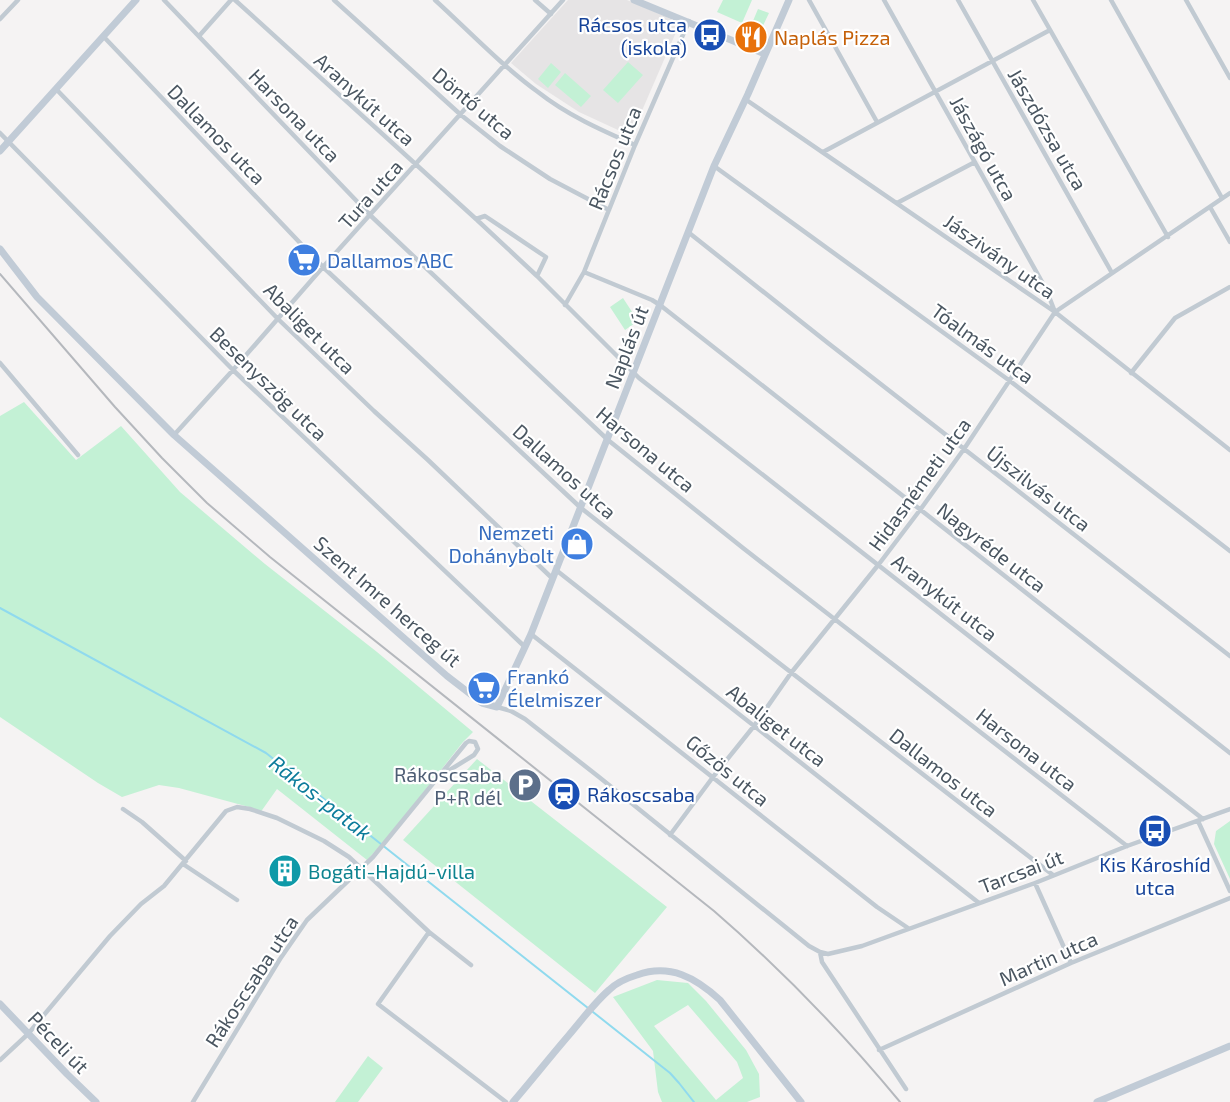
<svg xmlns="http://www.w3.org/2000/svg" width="1230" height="1102" viewBox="0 0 1230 1102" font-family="'Exo 2',sans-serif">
  <rect width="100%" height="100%" fill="#f5f3f3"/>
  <path fill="#e6e4e5" d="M568 0H627L680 23 631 136 579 112 536 84 511 63Z"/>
  <path fill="#c3f1d5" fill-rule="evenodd" d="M723 0H752L742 23 717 12Z
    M758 9 769 13 760 32 750 28Z
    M628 62 643 75 618 103 603 90Z
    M551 63 561 72 548 88 538 79Z
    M565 73 591 96 581 107 555 85Z
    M623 298 638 321 625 330 610 307Z
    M24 402 76 460 121 426 180 492 265 564 377 652 473 732 463 742 389 836 367 860 277 789 260 813 249 807 179 788 159 785 122 797 98 783 0 717V416Z
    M477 759 667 907 595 993 403 840Z
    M1230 821V879L1214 844 1216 831Z
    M657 980 688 983 706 1001 746 1050 759 1074 760 1097 747 1102H662L658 1092 653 1051 613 997ZM688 1005 737 1062 743 1078 716 1100 654 1026Z
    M368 1056 383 1068 358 1102H335Z"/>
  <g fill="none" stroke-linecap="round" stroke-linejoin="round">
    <path stroke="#90daee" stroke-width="2" d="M0 608 266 753 670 1073 679 1083 694 1102"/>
    <path stroke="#c1cad2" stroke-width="4.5" d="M164 0 371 216 608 440 743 548 1127 846
      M235 0 476 219 537 276 639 378 1203 819
      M334 0 461 115 500 146 550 179 609 210
      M435 0C469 31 501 65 538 92 567 115 601 130 635 145
      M535 0 551 14
      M809 0 877 122
      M884 0 1046 289 1055 312
      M958 0 1112 273
      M1033 0 1168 237
      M1111 0 1222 198
      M1186 0 1230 78
      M0 19 18 0
      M103 36 323 267 581 508 708 608 1053 875
      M199 36 231 0
      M56 89 278 319 374 411 428 460 553 579
      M745 99 1055 312 1230 450
      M0 133 233 370 525 647
      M823 152 1050 30
      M714 166 1010 381 1230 551
      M897 203 975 162
      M1210 207 1230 242
      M476 219 485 216 546 257 537 276
      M688 232 828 343 1230 656
      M584 272 652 300 660 305 1230 753
      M565 305 584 272 635 145 689 21
      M0 363 78 455
      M1131 373 1175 318 1230 287
      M174 435 233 370 323 267 563 0
      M556 570 979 903
      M531 634 877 907 908 928
      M497 707 511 711 525 719 599 777 809 946 820 952 828 954 862 946 1035 883 1127 846 1230 809
      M123 809 142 822 186 861
      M1198 821 1230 891
      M670 835 713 777 754 726 791 673 879 564 920 510 964 449 1055 312 1230 193
      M183 864 237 900
      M1035 883 1071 963
      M429 932 378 1004 506 1102
      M820 952 822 962 906 1089
      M879 1050 1071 963 1230 898
      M0 1060 28 1034 110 936 141 904 164 886 226 811 237 807 250 809 277 818 324 841 349 857 429 932 471 965
      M193 1102 280 959 307 920 373 857 466 743 469 741 475 742 478 749 474 755 440 776"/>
    <path stroke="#c1cbd6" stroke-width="7" d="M634 0 765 54
      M0 151 136 0
      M0 249 37 297 174 435 447 676 482 703 497 707 531 634 714 166 748 94 789 0
      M0 1004 67 1074 96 1102
      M513 1102C532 1080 550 1057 569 1035 582 1020 594 1003 609 990 617 982 627 978 637 975 670 963 696 978 720 1000L801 1102
      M1097 1102 1230 1046"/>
    <path stroke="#b5b8bd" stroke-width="2" d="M0 274 115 407 162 458 207 503 270 557 714 911C781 969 843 1033 900 1102"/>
  </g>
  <defs>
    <g id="bus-disc" transform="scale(1.725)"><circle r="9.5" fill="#1a4fb4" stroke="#fff"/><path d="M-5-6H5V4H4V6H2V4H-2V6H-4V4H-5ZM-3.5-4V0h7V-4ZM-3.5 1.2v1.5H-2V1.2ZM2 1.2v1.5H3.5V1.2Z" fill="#fff"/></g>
    <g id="restaurant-disc" transform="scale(1.725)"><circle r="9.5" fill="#e8710a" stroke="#fff"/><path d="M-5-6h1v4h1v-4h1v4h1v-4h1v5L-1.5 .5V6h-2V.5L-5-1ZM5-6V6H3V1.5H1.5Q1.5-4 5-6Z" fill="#fff"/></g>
    <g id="supermarket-disc" transform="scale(1.725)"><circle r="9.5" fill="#3f7fe0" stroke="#fff"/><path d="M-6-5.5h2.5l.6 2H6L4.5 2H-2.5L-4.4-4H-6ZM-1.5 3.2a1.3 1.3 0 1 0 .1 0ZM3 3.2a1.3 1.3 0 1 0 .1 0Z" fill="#fff"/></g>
    <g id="shop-disc" transform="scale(1.725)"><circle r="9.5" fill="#3f7fe0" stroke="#fff"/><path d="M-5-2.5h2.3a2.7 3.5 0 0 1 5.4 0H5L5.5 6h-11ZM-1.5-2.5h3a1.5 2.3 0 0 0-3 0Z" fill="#fff"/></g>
    <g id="parking-disc" transform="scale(1.725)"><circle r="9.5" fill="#5c6f8a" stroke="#fff"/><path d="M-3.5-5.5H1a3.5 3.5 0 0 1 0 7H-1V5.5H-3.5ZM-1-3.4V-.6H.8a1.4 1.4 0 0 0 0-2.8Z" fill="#fff"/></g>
    <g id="station-disc" transform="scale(1.725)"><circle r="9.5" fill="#1a4fb4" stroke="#fff"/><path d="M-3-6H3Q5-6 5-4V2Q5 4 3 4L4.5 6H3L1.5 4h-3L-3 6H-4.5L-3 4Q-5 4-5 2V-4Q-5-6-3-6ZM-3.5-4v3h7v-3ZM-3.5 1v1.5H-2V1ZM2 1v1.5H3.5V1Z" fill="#fff"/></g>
    <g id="building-disc" transform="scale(1.725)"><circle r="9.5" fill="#0f9aa8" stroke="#fff"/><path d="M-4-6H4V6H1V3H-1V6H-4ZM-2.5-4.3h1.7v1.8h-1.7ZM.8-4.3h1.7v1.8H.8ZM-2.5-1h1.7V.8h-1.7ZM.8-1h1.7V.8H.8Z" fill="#fff"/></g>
  </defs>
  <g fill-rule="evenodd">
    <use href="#bus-disc" x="710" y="35"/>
    <use href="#restaurant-disc" x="751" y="37"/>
    <use href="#supermarket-disc" x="304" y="260"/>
    <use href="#shop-disc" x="577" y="544"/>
    <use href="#supermarket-disc" x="484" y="688"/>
    <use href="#parking-disc" x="525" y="785"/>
    <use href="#station-disc" x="564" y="794"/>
    <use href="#bus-disc" x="1155" y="831"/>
    <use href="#building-disc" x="285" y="871"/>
  </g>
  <g text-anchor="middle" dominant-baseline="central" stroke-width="4.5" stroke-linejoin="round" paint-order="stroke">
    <g font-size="20" fill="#164399" stroke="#fff" text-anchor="end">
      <text x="687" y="24">Rácsos utca<tspan x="687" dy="23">(iskola)</tspan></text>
      <text x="587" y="794" text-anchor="start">Rákoscsaba</text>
      <text x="1155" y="864" text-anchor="middle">Kis Károshíd<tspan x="1155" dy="23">utca</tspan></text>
    </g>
    <g font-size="20" fill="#c56008" stroke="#fff" text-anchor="start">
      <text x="774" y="37">Naplás Pizza</text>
    </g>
    <g font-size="20" fill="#4a5661" stroke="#fff">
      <text transform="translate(365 99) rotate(42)">Aranykút utca</text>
      <text transform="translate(474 103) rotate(40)">Döntő utca</text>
      <text transform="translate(295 115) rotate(46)">Harsona utca</text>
      <text transform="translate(1048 129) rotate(60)">Jászdózsa utca</text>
      <text transform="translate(217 134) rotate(46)">Dallamos utca</text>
      <text transform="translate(984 148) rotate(61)">Jászágó utca</text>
      <text transform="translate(614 158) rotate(-68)">Rácsos utca</text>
      <text transform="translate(370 194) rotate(-48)">Tura utca</text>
      <text transform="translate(1000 256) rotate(35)">Jászivány utca</text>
      <text transform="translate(310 328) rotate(45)">Abaliget utca</text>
      <text transform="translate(983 343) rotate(36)">Tóalmás utca</text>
      <text transform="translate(626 347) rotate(-69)">Naplás út</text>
      <text transform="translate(269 383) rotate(44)">Besenyszög utca</text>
      <text transform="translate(646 449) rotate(40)">Harsona utca</text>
      <text transform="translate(565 471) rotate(42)">Dallamos utca</text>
      <text transform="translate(919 484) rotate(-54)">Hidasnémeti utca</text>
      <text transform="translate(1039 488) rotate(38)">Újszilvás utca</text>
      <text transform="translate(992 547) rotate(38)">Nagyréde utca</text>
      <text transform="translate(945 597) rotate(38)">Aranykút utca</text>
      <text transform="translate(388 601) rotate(41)">Szent Imre herceg út</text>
      <text transform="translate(777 725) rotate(38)">Abaliget utca</text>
      <text transform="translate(1027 749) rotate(38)">Harsona utca</text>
      <text transform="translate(728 770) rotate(39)">Gőzös utca</text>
      <text transform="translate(944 772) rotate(38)">Dallamos utca</text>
      <text transform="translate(1021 871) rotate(-21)">Tarcsai út</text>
      <text transform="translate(1048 958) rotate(-24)">Martin utca</text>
      <text transform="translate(251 981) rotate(-57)">Rákoscsaba utca</text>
      <text transform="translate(59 1042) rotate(46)">Péceli út</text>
    </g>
    <g font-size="20" fill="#366cbe" stroke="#fff" text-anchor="start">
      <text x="327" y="260">Dallamos ABC</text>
      <text x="554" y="532" text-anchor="end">Nemzeti<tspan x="554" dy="23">Dohánybolt</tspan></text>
      <text x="507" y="676">Frankó<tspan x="507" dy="23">Élelmiszer</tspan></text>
    </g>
    <g font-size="20" fill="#4e5e75" stroke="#fff" text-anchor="end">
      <text x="502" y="774">Rákoscsaba<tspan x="502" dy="23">P+R dél</tspan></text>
    </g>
    <g font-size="20" fill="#0d838f" stroke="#fff" text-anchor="start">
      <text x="308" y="871">Bogáti-Hajdú-villa</text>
    </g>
    <g font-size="21" font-style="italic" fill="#0c7c9b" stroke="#fff">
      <text transform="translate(321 797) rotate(38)">Rákos-patak</text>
    </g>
  </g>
</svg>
